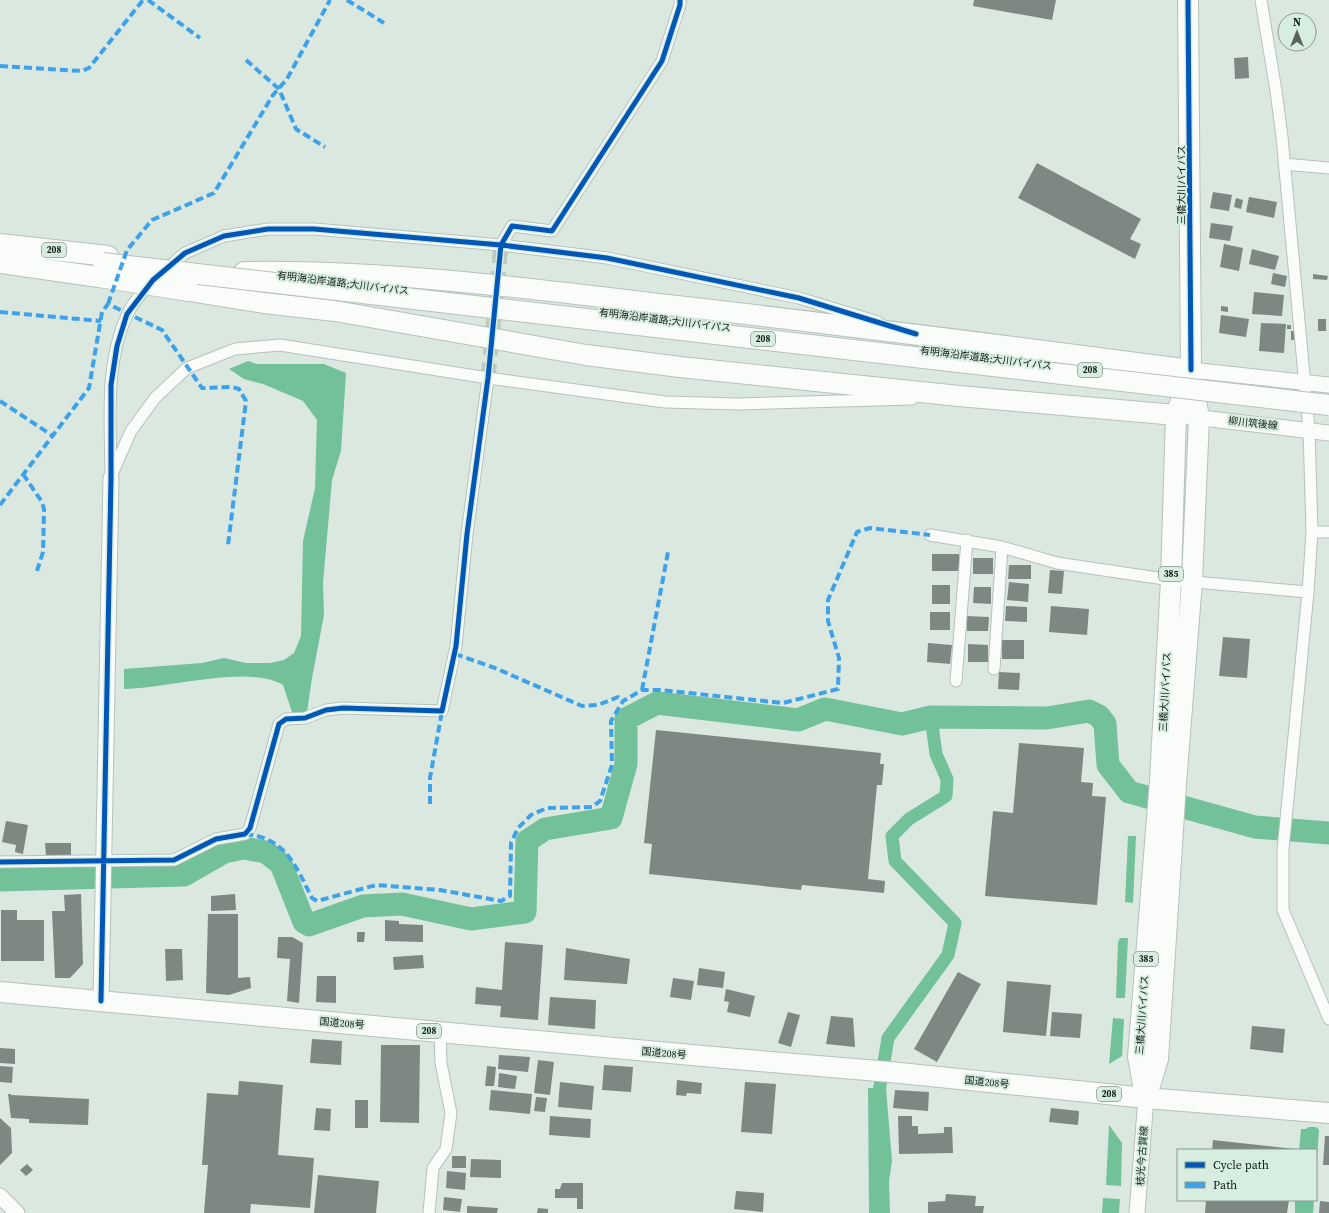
<svg xmlns="http://www.w3.org/2000/svg" width="1329" height="1213" viewBox="0 0 1329 1213" font-family="'Source Serif 4','Noto Sans JP',serif">
  <rect width="100%" height="100%" fill="#dbe8e0"/>
  <path fill="#73c199" d="M248 361 257 364H324L346 373 341 451 332 480 323 583 324 615 312 678 307 712H292L283 685C249 664 166 689 124 689V669L202 663 224 658 246 663H270L284 660 294 653 301 636 303 541 315 488 317 420 303 401 263 384 244 379 229 369Z
    M1128 836H1136L1133 903 1125 902Z
    M0 868H84V887L0 888Z
    M1120 938H1128L1125 998H1116L1118 942Z
    M1113 1018 1124 1019 1122 1056 1109 1064Z
    M868 1088H886L892 1161 889 1181 890 1213H869Z
    M1109 1125 1122 1143 1121 1186 1106 1185Z
    M1308 1127H1316L1319 1130 1316 1172V1150H1299L1301 1129H1306Z
    M1103 1198 1120 1199 1119 1213H1102Z
    M1295 1200H1314L1313 1213H1295Z"/>
  <g fill="none" stroke-linecap="round" stroke-linejoin="round">
    <path stroke="#73c199" stroke-width="13" d="M877 1104 888 1038 948 955 955 923 895 861 892 836 909 819 946 796 947 779 936 754 931 717"/>
    <path stroke="#73c199" stroke-width="23" d="M0 880 184 875 224 852 243 848 266 852 281 864 304 922 309 925 363 906 402 904 471 919 525 912 527 841 545 829 611 818 626 764V719L657 703 798 720 825 709 902 724 931 717 1047 718 1089 711 1099 716 1105 724 1108 765 1129 792 1255 827 1329 833"/>
  </g>
  <path fill="#7e8882" d="M974 0H1056L1052 20 973 6Z
    M1248 57 1249 78 1235 79 1234 58Z
    M1037 163 1141 219 1130 239 1141 244 1135 259 1018 198Z
    M1213 192 1232 195 1229 211 1210 208Z
    M1249 197 1277 202 1274 218 1246 212Z
    M1236 198 1243 200 1241 209 1234 207Z
    M1211 223 1233 226 1230 241 1209 238Z
    M1224 244 1243 248 1239 271 1220 267Z
    M1252 249 1279 256 1275 270 1249 264Z
    M1273 273 1287 276 1285 287 1271 284Z
    M1313 274 1328 276 1327 280 1313 279Z
    M1254 292 1284 295 1282 316 1252 314Z
    M1221 306 1228 307V312L1221 311Z
    M1221 315 1249 319 1246 337 1219 333Z
    M1318 319H1326V331H1318Z
    M1261 323 1286 324 1284 353 1259 351Z
    M1287 325H1291V329H1287Z
    M1291 331H1295V340H1291Z
    M932 554H959V571H932Z
    M973 558H993V574H973Z
    M1009 565H1031V579H1008Z
    M1050 570 1064 571 1062 594 1048 593Z
    M1009 582 1029 584 1028 602 1007 600Z
    M932 585H950V604H932Z
    M974 587H991V604L973 603Z
    M1006 606 1027 607V622L1005 621Z
    M1051 606 1089 609 1087 635 1049 632Z
    M930 612H950V630H930Z
    M967 616 989 617 988 631H967Z
    M1223 637 1250 639 1247 678 1219 676Z
    M1002 640H1024V659H1002Z
    M928 643 952 645 950 664 927 662Z
    M968 644 988 645V662H968Z
    M999 672 1020 673 1019 690 998 689Z
    M656 730 881 753 880 764H884L882 785H877L868 879 885 881 884 893 802 885 801 890 649 874 652 844 644 843Z
    M1019 743 1084 748 1081 782 1093 783 1092 796 1106 797 1097 905 985 896 993 811 1013 813Z
    M6 821 28 825 23 854 15 852 16 845 2 842Z
    M45 843H71V857H46Z
    M81 894 83 964 70 978H55L52 911H65L64 895Z
    M235 894 236 910 211 911V896Z
    M1 910H17V920H44V961H1Z
    M208 914H238V978L250 977 251 988 229 995 206 993Z
    M385 920 399 921V924L423 925V942L385 941Z
    M357 932H365L364 942H357Z
    M278 937H292L303 943 299 1003 287 1001 290 959 277 958Z
    M505 942 543 945 538 1020 500 1017 501 1006 475 1004 476 987 502 990Z
    M566 948 630 959 627 984 564 980Z
    M165 949H182L183 980 166 981Z
    M423 955 424 968 394 970 393 957Z
    M699 968 725 972 723 988 697 985Z
    M958 972 981 984 937 1062 914 1049Z
    M317 976H336V1003L316 1002Z
    M673 978 694 981 691 1000 670 997Z
    M1007 981 1051 985 1046 1036 1003 1032Z
    M726 989 755 996 750 1017 727 1012 729 1002 724 1001Z
    M550 997 596 1000 595 1029 548 1025Z
    M788 1012 800 1015 791 1047 778 1043Z
    M1052 1012 1082 1014 1080 1038 1050 1036Z
    M831 1016 853 1018 855 1047 826 1044Z
    M1252 1026 1285 1029 1283 1053 1250 1049Z
    M312 1039 342 1041 341 1065 310 1063Z
    M381 1045H420L419 1123 380 1122Z
    M0 1048 15 1049V1064L0 1063Z
    M499 1055 530 1057 528 1072 498 1069Z
    M538 1060 554 1062 550 1095 534 1093Z
    M604 1065 633 1067 631 1092 602 1090Z
    M0 1066 13 1067 12 1083 0 1082Z
    M487 1066 496 1067 494 1086H485Z
    M499 1073 517 1076 515 1089 498 1087Z
    M677 1080 702 1083 701 1094 687 1093 686 1096 676 1095Z
    M239 1081 283 1085 278 1155 314 1158 310 1208 251 1204 250 1213H204L208 1165H202L207 1093 238 1095Z
    M560 1082 594 1086 592 1110 558 1107Z
    M745 1082 776 1084 772 1134 741 1132Z
    M491 1090 532 1094 530 1114 489 1110Z
    M895 1090 929 1092 928 1111 893 1108Z
    M8 1094H11V1095L89 1099 88 1125 29 1123V1119L11 1118Z
    M536 1097 547 1098 545 1112 534 1111Z
    M355 1100H368V1128H355Z
    M316 1108 331 1109 330 1131 314 1130Z
    M1051 1108 1079 1111 1078 1125 1049 1122Z
    M550 1116 591 1119 590 1138 549 1135Z
    M898 1116H912V1126H918V1134L944 1133V1127H952L953 1153 899 1154Z
    M0 1118 11 1128 12 1153 0 1165Z
    M1325 1136H1329V1165H1323Z
    M1213 1140 1294 1149V1150H1212Z
    M452 1156H466V1168H452Z
    M471 1159 501 1160V1178L470 1177Z
    M27 1164 33 1170 26 1176 20 1170Z
    M447 1171 466 1173 465 1190 446 1188Z
    M318 1175 379 1181 376 1213H314Z
    M562 1183H583V1209H577V1198H555V1189H560Z
    M736 1191 764 1193 763 1212 734 1209Z
    M946 1194 976 1196 975 1206H984L983 1213H928V1202L945 1201Z
    M444 1197 462 1199 460 1212 443 1210Z
    M1206 1200H1289L1287 1213H1205Z
    M1320 1201 1329 1202V1213H1319Z
    M467 1206 498 1208 497 1213H467Z
    M538 1208 548 1209V1213H537Z"/>
  <g fill="none" stroke-linecap="round" stroke-linejoin="round">
    <path stroke="#bdc9c2" stroke-width="15" stroke-dasharray="15 8" stroke-linecap="butt" d="M488 378 501 245"/>
    <g stroke="#b7c1bb" stroke-width="13">
      <path id="street" d="M1261 0 1276 91 1282 137 1309 429 1312 532 1308 592 1283 850V910L1329 1019
        M1284 164 1329 168
        M501 245 512 226 552 231 662 61 680 5V0
        M165 270 185 253 224 236 268 229H314L501 245 607 258 799 298 878 322
        M112 474 131 431 155 398 187 368 235 349 280 345 488 378 665 402 738 404 912 399
        M111 478C111 425 104 365 127 315 132 303 142 293 150 283
        M1312 532H1329
        M930 535 1002 547 1057 563 1171 580 1308 592
        M994 669 1002 547
        M956 681 967 540
        M0 862 174 860 216 839 245 834 250 828 279 724 286 719 305 718 326 710 343 708 442 711 456 646 467 534 488 378
        M429 1213 433 1168 446 1149 451 1113 441 1063 440 1032"/>
    </g>
    <g stroke="#b7c1bb" stroke-width="17">
      <path id="secondary" d="M1191 370 1329 385
        M1176 415 1329 433
        M101 1001 111 478
        M0 1196 17 1213
        M1137 1213 1146 1098"/>
    </g>
    <g stroke="#b7c1bb" stroke-width="22">
      <path id="highway" d="M0 244 108 256
        M0 263 99 277
        M244 272C386 270 527 288 668 305 843 325 1017 347 1191 370
        M189 291 264 303 335 311 586 355 680 367 959 396 1176 415
        M0 992 736 1059 890 1072 1146 1098 1329 1113
        M1145 1095 1138 1057 1160 780 1171 580 1176 415 1190 373
        M1146 1098 1158 1059 1176 784 1192 581 1199 418 1191 370 1188 0"/>
    </g>
    <use href="#street" stroke="#fafcfa" stroke-width="11"/>
    <use href="#secondary" stroke="#fafcfa" stroke-width="15"/>
    <use href="#highway" stroke="#fafcfa" stroke-width="20"/>
    <g stroke="#b7c1bb" stroke-width="22" stroke-linecap="butt">
      <path id="highway-bridge" d="M103 263 1329 405
        M99 277 189 291"/>
    </g>
    <use href="#highway-bridge" stroke="#fafcfa" stroke-width="20"/>
    <path stroke="#3da2ea" stroke-width="4" stroke-dasharray="8 4" stroke-linecap="butt" d="M148 0 200 38
      M347 0 384 23
      M246 60 279 89 296 129 325 147
      M0 66 82 71 89 68 143 0
      M108 304 127 250 152 220 214 193 273 95 287 79 330 0
      M0 312 101 321
      M0 401 53 436
      M23 474 42 502 44 509 43 552 36 574
      M0 505 89 388 102 312 108 304 162 330 202 388 232 387 239 389 246 401 228 545
      M455 654 495 668 582 706 598 705 618 697 623 701
      M642 690 668 552
      M430 804V778L442 711
      M245 834C286 838 295 865 312 898L317 901 376 885 440 890 501 901 510 896 511 843 518 828 531 815 547 808 592 807 600 801 612 765 611 721 623 701 642 690H660L783 703 838 689 839 658 828 621V600L857 532 870 528 930 535"/>
    <g stroke="#d6eddf" stroke-width="8">
      <path id="cycleway" d="M1188 0 1191 370
        M0 862 174 860 216 839 245 834 250 828 279 724 286 719 305 718 326 710 343 708 442 711 456 646 467 534 488 378 501 245 512 226 552 231 662 61 680 5V0
        M101 1001 111 478V385L117 346 127 314 153 280 185 253 224 236 268 229H314L501 245 607 258 799 298 916 334"/>
    </g>
    <use href="#cycleway" stroke="#0057b8" stroke-width="5"/>
  </g>
  <g text-anchor="middle" dominant-baseline="central" stroke-width="4" stroke-linejoin="round" paint-order="stroke">
    <g fill="#d6eddf" stroke="#4d5a52" stroke-width="1">
      <rect x="42" y="243" width="24" height="14" rx="3"/>
      <rect x="751" y="332" width="24" height="14" rx="3"/>
      <rect x="1078" y="363" width="24" height="14" rx="3"/>
      <rect x="1159" y="567" width="24" height="14" rx="3"/>
      <rect x="1134" y="952" width="24" height="14" rx="3"/>
      <rect x="417" y="1024" width="24" height="14" rx="3"/>
      <rect x="1097" y="1087" width="24" height="14" rx="3"/>
    </g>
    <g font-size="9" font-weight="bold" fill="#121b16">
      <text x="54" y="250">208</text>
      <text x="763" y="339">208</text>
      <text x="1090" y="370">208</text>
      <text x="1171" y="574">385</text>
      <text x="1146" y="959">385</text>
      <text x="429" y="1031">208</text>
      <text x="1109" y="1094">208</text>
    </g>
    <g font-size="10" fill="#121b16" stroke="#d6eddf">
      <text transform="translate(1181 185) rotate(-90)">三橋大川バイパス</text>
      <text transform="translate(343 283) rotate(7)">有明海沿岸道路;大川バイパス</text>
      <text transform="translate(665 320) rotate(7)">有明海沿岸道路;大川バイパス</text>
      <text transform="translate(986 358) rotate(7)">有明海沿岸道路;大川バイパス</text>
      <text transform="translate(1253 423) rotate(6)">柳川筑後線</text>
      <text transform="translate(1165 692) rotate(-87)">三橋大川バイパス</text>
      <text transform="translate(1142 1015) rotate(-86)">三橋大川バイパス</text>
      <text transform="translate(342 1023) rotate(5)">国道208号</text>
      <text transform="translate(664 1053) rotate(5)">国道208号</text>
      <text transform="translate(987 1082) rotate(6)">国道208号</text>
      <text transform="translate(1142 1156) rotate(-86)">枝光今古賀線</text>
    </g>
  </g>
  <rect x="1177" y="1149" width="140" height="52" fill="#d6eddf" stroke="#88998f"/>
  <rect x="1185" y="1162" width="20" height="6" fill="#0057b8" stroke="#88998f"/>
  <text x="1213" y="1169" font-size="12" fill="#121b16">Cycle path</text>
  <rect x="1185" y="1182" width="20" height="6" fill="#3da2ea" stroke="#88998f"/>
  <text x="1213" y="1189" font-size="12" fill="#121b16">Path</text>
  <g transform="translate(1297 32)"><circle r="19" fill="#d6eddf" stroke="#88998f"/>
  <path d="M0-3L7 15L0 10L-7 15Z" fill="#58635d"/>
  <text y="-6" font-size="11" font-weight="bold" text-anchor="middle" fill="#121b16">N</text>
  </g>
</svg>
